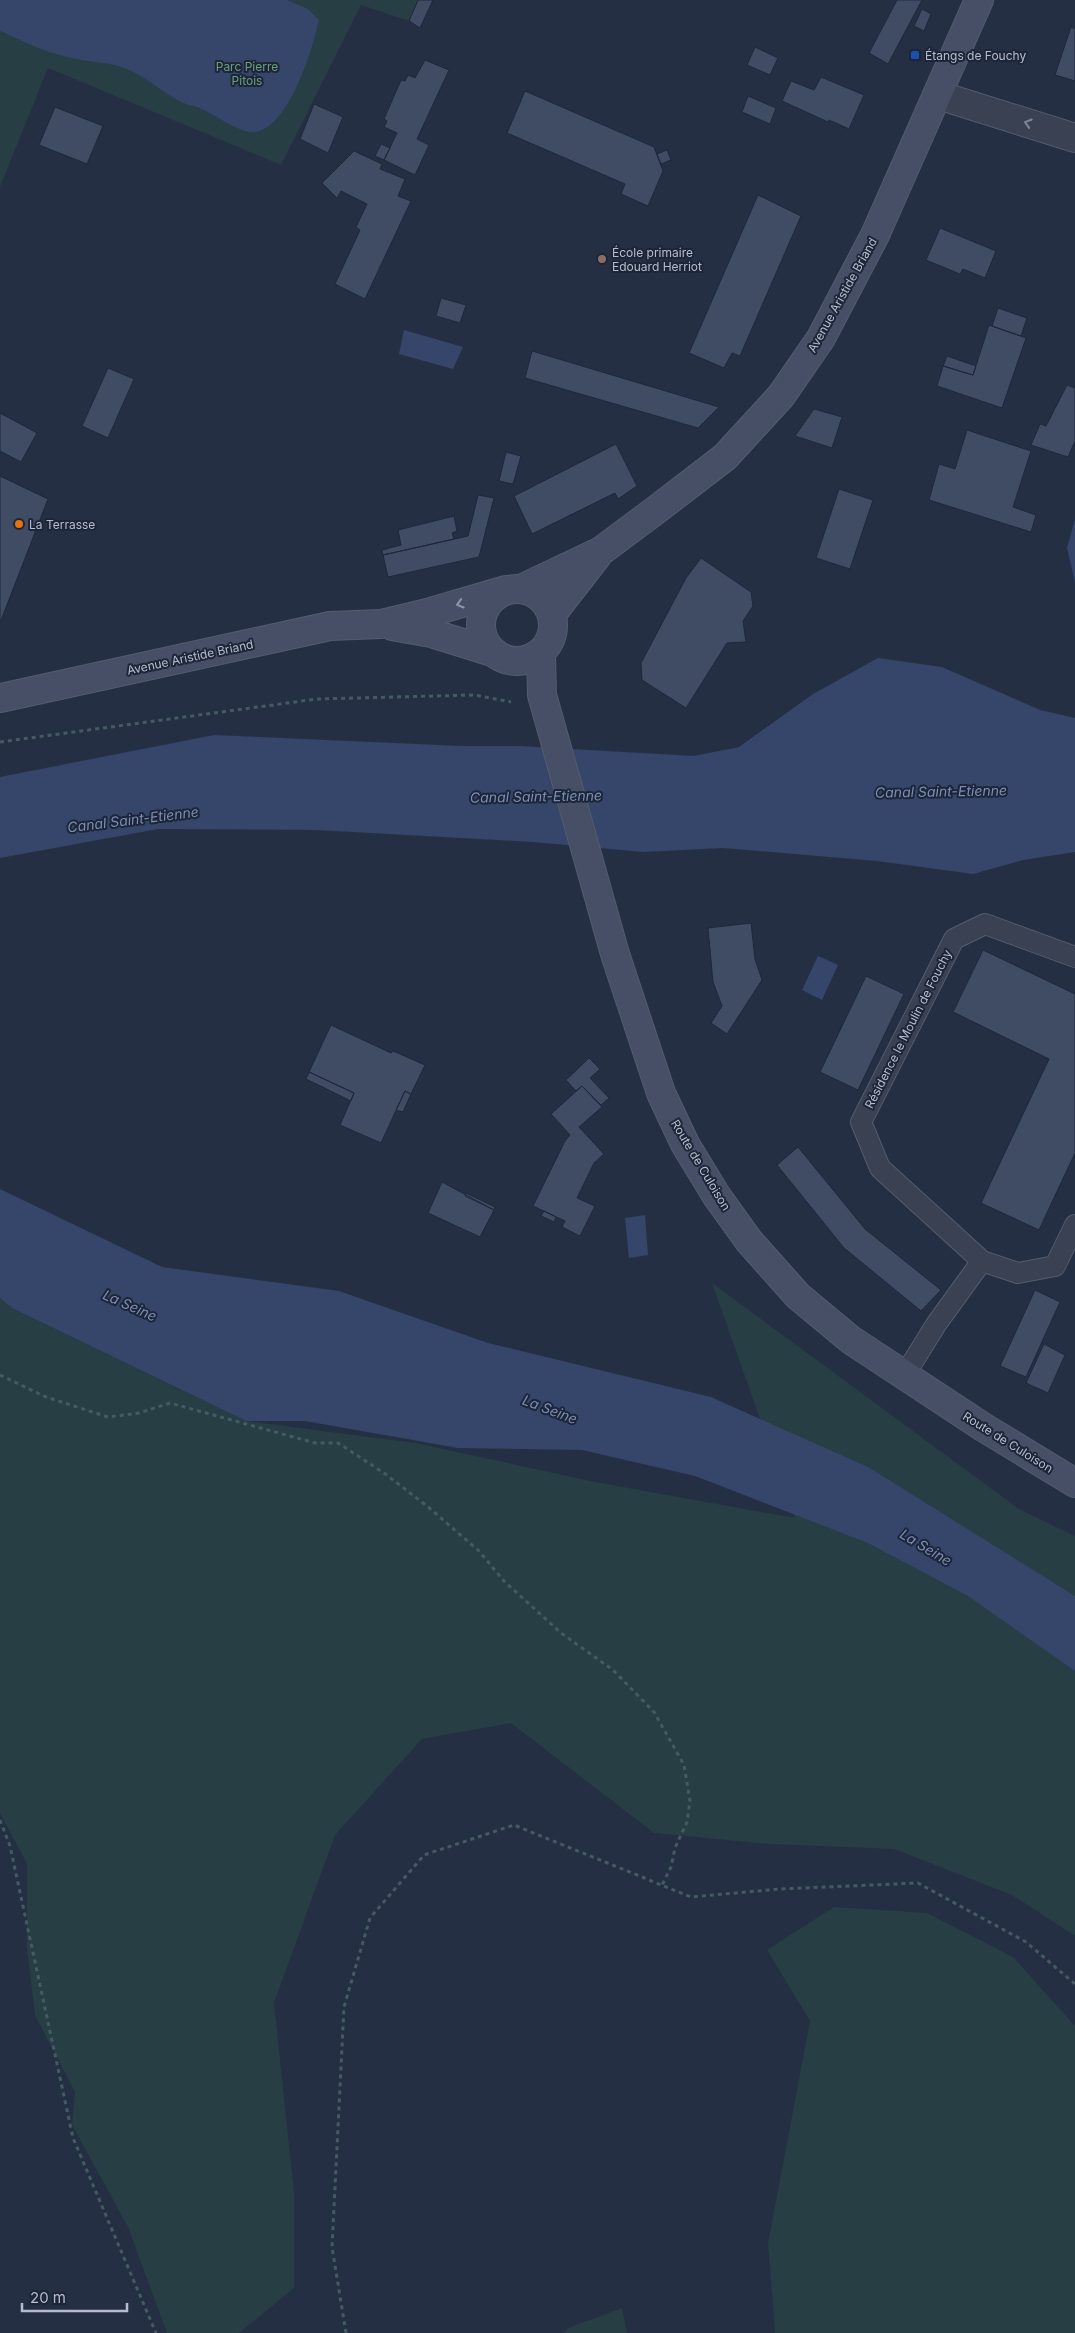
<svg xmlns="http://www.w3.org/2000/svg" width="1075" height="2333" viewBox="0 0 1075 2333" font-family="Inter,sans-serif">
  <rect width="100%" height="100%" fill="#242f43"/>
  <path fill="#263e44" d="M0 0H418L409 21 361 5 281 165 48 68 0 187Z
    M712 1283 1019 1509 1075 1536V1936L1012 1895 894 1849 770 1844 654 1833 511 1723 422 1739 335 1835 274 2003 294 2192V2288L239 2333H167L128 2227 72 2125 75 2092 35 2015 27 1949V1864L0 1813V1298L12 1308 246 1421 416 1443 590 1481 795 1518Z
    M834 1907 927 1913 1013 1957 1075 2026V2333H775L768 2243 810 2021 767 1950Z
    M622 2308 627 2333H564L568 2328Z"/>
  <path fill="#35466a" d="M0 0H287L308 9 319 20C312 50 290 125 256 132 242 135 214 114 200 108 193 105 186 105 179 101 161 91 146 77 127 69 110 62 89 62 71 58 46 53 23 41 0 31Z
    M404 330 463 347 453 369 399 354Z
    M1075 519V582L1067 548Z
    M878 658 942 667 1040 710 1075 718V852L1023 860 973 874 877 861 723 848 644 852 533 842 316 830 158 829 0 858V777L214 735 461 746H520L694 756 739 747 813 694Z
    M818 956 838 965 822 1000 802 990Z
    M0 1189 162 1267 339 1291 488 1343 711 1397 868 1467 1075 1596V1671L968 1596 868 1543 695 1476 582 1450 458 1448 305 1421H246L12 1308 0 1298Z
    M645 1215 648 1255 629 1258 625 1218Z"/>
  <path fill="#404b64" stroke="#1f283a" d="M418 0H433L420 28 409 21Z
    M897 0H922L888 64 869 53Z
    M922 9 931 14 924 31 914 26Z
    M1071 27 1075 29V81L1055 75Z
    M755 47 778 58 770 75 747 65Z
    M425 60 449 70 417 139 429 145 415 175 384 160 397 133 384 127 387 121 384 119 401 80 405 81 408 75 415 78Z
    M821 77 864 95 849 129 829 120 828 122 782 101 791 81 814 90Z
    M525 91 654 147 663 171 648 206 621 194 625 184 507 133Z
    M748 96 776 108 770 124 742 112Z
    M314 104 343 117 328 153 300 139Z
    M55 107 103 126 87 164 39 145Z
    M381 144 390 148 384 160 375 156Z
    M667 150 671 160 661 164 657 154Z
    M354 151 382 164 380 169 405 179 398 196 411 201 365 299 335 284 360 230 356 227 367 204 341 191 337 198 322 183Z
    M758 195 801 216 740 356 732 353 724 368 689 353Z
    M940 228 996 251 985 278 963 269 960 274 926 260Z
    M441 298 466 305 460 323 436 316Z
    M998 308 1027 318 1021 336 992 326Z
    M989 325 1026 338 1002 408 937 386 943 366 973 375Z
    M532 351 719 407 698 428 525 378Z
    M947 356 976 366 973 375 943 366Z
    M108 368 134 379 108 438 82 426Z
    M1067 385 1075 388V441L1068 457 1031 445 1040 424 1046 426Z
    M814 409 842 417 832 448 795 436Z
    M0 413 37 433 21 462 0 451Z
    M967 430 1031 451 1013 507 1036 515 1031 532 929 500 939 464 955 469Z
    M616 444 637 486 618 499 615 493 532 534 514 496Z
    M506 452 521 456 513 484 499 481Z
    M0 476 48 499 0 623Z
    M839 489 873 500 850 569 816 558Z
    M478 495 494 498 479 557 388 577 383 555 468 536Z
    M454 516 457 531 452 533 454 539 383 555 382 550 401 545 398 530Z
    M701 558 751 592 753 606 743 621 746 642 727 643 686 708 642 680 641 663 686 578Z
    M751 923 755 959 762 980 727 1034 711 1023 722 1006 713 982 708 928Z
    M983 950 1075 994V1153L1039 1230 981 1203 1049 1059 953 1012Z
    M866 976 904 994 858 1090 820 1072Z
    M331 1025 391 1053 393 1051 425 1065 411 1094 405 1091 381 1143 340 1125 354 1093 309 1072Z
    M589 1058 600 1069 590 1078 609 1098 601 1105 582 1086 576 1091 566 1080Z
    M309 1072 354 1093 351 1101 306 1079Z
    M582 1086 602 1107 579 1127 604 1154 594 1163 577 1198 595 1206 580 1236 562 1227 565 1221 533 1206 565 1141 570 1135 551 1114Z
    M405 1091 411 1094 403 1112 396 1110Z
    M798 1147 865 1229 941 1290 921 1311 844 1248 777 1165Z
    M442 1182 494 1210 480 1237 428 1213Z
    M466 1193 495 1207 494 1210 465 1196Z
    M544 1211 556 1217 554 1222 541 1216Z
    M1035 1290 1060 1302 1026 1377 1000 1366Z
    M1044 1344 1065 1355 1048 1393 1026 1383Z"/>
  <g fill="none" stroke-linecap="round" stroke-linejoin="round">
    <g stroke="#545c6d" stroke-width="22">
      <path id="lane" d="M1075 957 985 924 954 939 861 1122 880 1168 982 1261 1018 1273 1055 1266 1075 1225
        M904 1376 937 1323 982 1261"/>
    </g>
    <g stroke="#545c6d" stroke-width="30">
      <path id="street" d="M938 95 1075 138"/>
    </g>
    <g stroke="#545c6d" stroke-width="30">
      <path id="secondary" d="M523 588 601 551 656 510 725 457 781 396 821 338 875 235 979 0
        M481 625a36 36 0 1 1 72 0a36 36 0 1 1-72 0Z
        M552 614 597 556
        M392 626 431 633 495 653
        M541 653 542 695 615 954 661 1093 685 1144 716 1195 749 1241 798 1296 851 1340 983 1427 1075 1483
        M0 698 330 626 381 624 431 612 506 590"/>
    </g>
    <path stroke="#445b61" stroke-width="3" stroke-dasharray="4 4" stroke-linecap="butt" d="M0 742 317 699 475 695 511 702
      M0 1375 46 1397 108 1417 139 1413 170 1403 315 1443H338L384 1473 427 1506 479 1551 504 1581 561 1633 613 1670 654 1712 684 1765 690 1801 687 1822 675 1848 671 1867 662 1885
      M0 1820 10 1846 73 2138 156 2333
      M346 2333 332 2247 344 2007 370 1918 424 1855 514 1825 691 1897 780 1889 918 1883 1026 1942 1075 1984"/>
    <use href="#lane" stroke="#394153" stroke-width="20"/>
    <use href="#street" stroke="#394153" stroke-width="28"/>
    <use href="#secondary" stroke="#464f66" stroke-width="28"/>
  </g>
  <defs><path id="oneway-chevron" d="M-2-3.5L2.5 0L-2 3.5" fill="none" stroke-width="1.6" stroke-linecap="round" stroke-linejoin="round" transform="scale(1.25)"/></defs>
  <use stroke="#7e8596" href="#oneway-chevron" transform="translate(1028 123) rotate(-163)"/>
  <use stroke="#8f96a9" href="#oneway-chevron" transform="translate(460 604) rotate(163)"/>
  <rect fill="#1a4fb4" stroke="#1d2638" stroke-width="2" x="910" y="50" width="10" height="10" rx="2.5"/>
  <circle fill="#8d6e63" stroke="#1d2638" stroke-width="2" cx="602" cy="259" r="5"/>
  <circle fill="#e8710a" stroke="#1d2638" stroke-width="2" cx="19" cy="524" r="5"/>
  <g text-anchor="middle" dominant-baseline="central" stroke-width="4" stroke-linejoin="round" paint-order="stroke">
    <g font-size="12" fill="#b6bccd" stroke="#1d2638" text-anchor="start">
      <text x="925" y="55">Étangs de Fouchy</text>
      <text x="612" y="252">École primaire<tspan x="612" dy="14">Edouard Herriot</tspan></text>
      <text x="29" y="524">La Terrasse</text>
    </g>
    <g font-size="12" fill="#6b9f7c" stroke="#1d2638">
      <text x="247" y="66">Parc Pierre<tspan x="247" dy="14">Pitois</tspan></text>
    </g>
    <g font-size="12" fill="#b6bccd" stroke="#1d2638">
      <text transform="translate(842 295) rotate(-61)">Avenue Aristide Briand</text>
      <text transform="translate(190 657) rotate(-12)">Avenue Aristide Briand</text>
      <text transform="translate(908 1029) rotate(-63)">Résidence le Moulin de Fouchy</text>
      <text transform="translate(701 1165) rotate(59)">Route de Culoison</text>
      <text transform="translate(1008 1442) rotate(32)">Route de Culoison</text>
    </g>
    <g font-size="14" font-style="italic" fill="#7b8eb6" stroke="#1d2638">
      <text transform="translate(941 791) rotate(-1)">Canal Saint-Etienne</text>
      <text transform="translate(536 796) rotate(-1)">Canal Saint-Etienne</text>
      <text transform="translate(133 819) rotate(-7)">Canal Saint-Etienne</text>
      <text transform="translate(130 1305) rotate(24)">La Seine</text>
      <text transform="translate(550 1409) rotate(21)">La Seine</text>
      <text transform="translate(926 1547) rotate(31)">La Seine</text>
    </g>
  </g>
  <path d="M22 2303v8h105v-8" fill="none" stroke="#b6bccd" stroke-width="2.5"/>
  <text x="30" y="2303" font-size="15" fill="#b6bccd" stroke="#1d2638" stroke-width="4" paint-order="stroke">20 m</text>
</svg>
